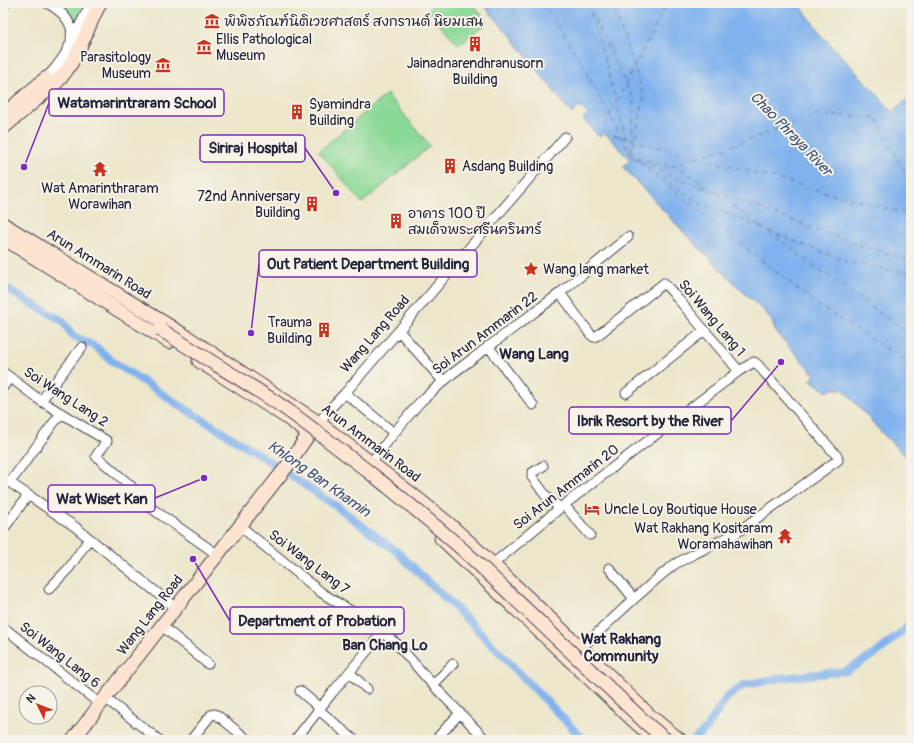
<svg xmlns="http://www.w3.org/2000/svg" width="914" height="743" viewBox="0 0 914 743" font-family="Pangolin,'Playpen Sans Thai',sans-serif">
  <rect width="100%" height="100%" fill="#f7f3e8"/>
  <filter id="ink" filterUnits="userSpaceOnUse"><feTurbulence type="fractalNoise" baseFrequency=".025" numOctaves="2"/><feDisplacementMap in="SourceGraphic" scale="8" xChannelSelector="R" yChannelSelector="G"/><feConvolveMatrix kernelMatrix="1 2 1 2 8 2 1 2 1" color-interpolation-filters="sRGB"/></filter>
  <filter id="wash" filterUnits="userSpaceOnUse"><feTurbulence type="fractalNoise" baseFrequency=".012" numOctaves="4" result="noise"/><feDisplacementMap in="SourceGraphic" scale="16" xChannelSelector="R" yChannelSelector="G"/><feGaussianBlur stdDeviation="0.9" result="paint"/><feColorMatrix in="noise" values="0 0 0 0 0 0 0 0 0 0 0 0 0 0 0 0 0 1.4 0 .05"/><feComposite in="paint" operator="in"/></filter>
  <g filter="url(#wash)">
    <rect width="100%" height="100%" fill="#ece6ca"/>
    <path fill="#8bd997" stroke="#567e69" d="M59 3H82L84 8 76 22 70 13Z
      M436 3H472L487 22 459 45 428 10Z
      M387 94 430 146 362 203 319 151Z"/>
    <path fill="#81b2ed" stroke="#526a94" d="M482 3H786L788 5 792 3H798L822 35 893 112 909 98 911 100V462L881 432 843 389H831L827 392 811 380 815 375 776 332 772 321 764 311 741 290 695 244 623 167 630 160 605 133 601 136H598L583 119 588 114 579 106 572 114 513 39Z"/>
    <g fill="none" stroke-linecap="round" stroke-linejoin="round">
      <path stroke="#81b2ed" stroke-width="8" d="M3 286 20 297 63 321 72 335 96 347 112 361 179 405 255 452 336 506 397 552 471 623 584 740
        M694 740 706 729 726 698 744 685 781 678 846 671 878 652 911 624"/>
      <path stroke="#435479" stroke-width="1" stroke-dasharray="5 4" stroke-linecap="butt" d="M543 3 578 56 631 156 819 306 911 364
        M587 3 634 101 631 156 681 168 858 298 911 335
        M612 3 644 97 632 153
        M591 13 601 46 630 153
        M605 125 667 3
        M614 135 911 215
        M634 158 663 173 712 191
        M637 158 665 168 717 151 817 115 876 117 911 185
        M639 162 701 204 764 229
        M715 192 855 244 911 260
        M768 231 850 263 911 273"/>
    </g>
  </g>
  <g filter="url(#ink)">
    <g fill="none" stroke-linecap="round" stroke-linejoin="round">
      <g stroke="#403f50" stroke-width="11">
        <path id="street" d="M47 3C57 8 68 17 71 28 72 32 71 37 71 41
          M3 4 6 3
          M46 78 56 67 64 56 91 3
          M560 293 591 335 594 337 598 335 664 283 673 293 739 371
          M399 331 443 381
          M488 346 533 405
          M3 372 41 401 107 441 96 456 131 486 144 503 218 555
          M3 387 10 377
          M345 393 394 433
          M626 393 705 330
          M41 401 82 347
          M319 423 327 412 345 393 420 306 477 239 565 137
          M371 463 394 433 420 402 452 374 560 293 628 237
          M543 466 532 473V477L546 496 560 508
          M14 477 61 413
          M3 478 74 526 176 608
          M564 505 590 535
          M240 526 322 593 365 620 397 644 433 685 486 740
          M3 530 28 495
          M493 564 560 508 739 371 754 362 757 364 837 456 838 460 736 533 692 555 675 564 660 576 634 599 581 648
          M609 568 634 599
          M49 589 69 568 89 539
          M162 626 208 664
          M3 627 100 704
          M350 673 367 689
          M433 685 453 664
          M300 691 320 708
          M105 698 159 740
          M319 710 354 740
          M438 737 460 713
          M191 740 211 715 214 714 217 715 248 740
          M295 740 332 693 382 633"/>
      </g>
      <g stroke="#403f50" stroke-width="15">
        <path id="secondary" d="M3 115 46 78
          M3 128 57 82C78 60 86 30 100 3
          M3 224 184 335 273 393 319 423 418 499 448 523 469 542 581 648 649 715 680 740
          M3 238 169 342
          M199 361 286 417 305 431
          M441 538 634 721 655 740
          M73 740 105 698 240 526 288 465 304 441 315 427"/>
      </g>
      <use href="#street" stroke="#fff" stroke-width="9"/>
      <use href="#secondary" stroke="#fde4d1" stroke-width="13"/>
      <g stroke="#403f50" stroke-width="15" stroke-linecap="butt">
        <path id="secondary-bridge" d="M160 329C202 357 245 381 286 409 319 433 351 458 383 483 414 508 444 532 473 559L647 724 666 740"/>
      </g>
      <use href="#secondary-bridge" stroke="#fde4d1" stroke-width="13"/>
    </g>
  </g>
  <defs>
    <g id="museum-bare" transform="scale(1.2)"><path d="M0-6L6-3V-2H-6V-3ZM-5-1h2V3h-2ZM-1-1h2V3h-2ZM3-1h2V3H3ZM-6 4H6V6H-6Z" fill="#c8321e" stroke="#f7f3e8" stroke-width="2.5" paint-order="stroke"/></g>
    <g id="building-bare" transform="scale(1.2)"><path d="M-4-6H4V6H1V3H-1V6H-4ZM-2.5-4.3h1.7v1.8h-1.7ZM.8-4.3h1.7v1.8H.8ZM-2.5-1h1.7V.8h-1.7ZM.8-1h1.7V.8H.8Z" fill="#c8321e" stroke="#f7f3e8" stroke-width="2.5" paint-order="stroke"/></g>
    <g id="temple-bare" transform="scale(1.2)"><path d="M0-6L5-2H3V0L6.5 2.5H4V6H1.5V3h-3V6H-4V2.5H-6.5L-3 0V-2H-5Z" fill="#c8321e" stroke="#f7f3e8" stroke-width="2.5" paint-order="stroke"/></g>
    <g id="sight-bare" transform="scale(1.2)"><path d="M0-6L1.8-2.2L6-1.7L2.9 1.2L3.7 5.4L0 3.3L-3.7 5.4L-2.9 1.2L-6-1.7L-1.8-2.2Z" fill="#c8321e" stroke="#f7f3e8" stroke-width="2.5" paint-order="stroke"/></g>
    <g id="hotel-bare" transform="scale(1.2)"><path d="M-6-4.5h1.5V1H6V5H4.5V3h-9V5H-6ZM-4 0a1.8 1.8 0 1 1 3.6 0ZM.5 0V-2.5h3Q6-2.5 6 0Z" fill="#c8321e" stroke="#f7f3e8" stroke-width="2.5" paint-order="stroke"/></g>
  </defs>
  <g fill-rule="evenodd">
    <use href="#museum-bare" x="212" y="21"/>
    <use href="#building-bare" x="475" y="44"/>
    <use href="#museum-bare" x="204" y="47"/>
    <use href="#museum-bare" x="163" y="65"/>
    <use href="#building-bare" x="297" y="112"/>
    <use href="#building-bare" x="450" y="166"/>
    <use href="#temple-bare" x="100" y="169"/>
    <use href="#building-bare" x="312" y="204"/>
    <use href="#building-bare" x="396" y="221"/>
    <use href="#sight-bare" x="531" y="269"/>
    <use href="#building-bare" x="324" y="330"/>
    <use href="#hotel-bare" x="592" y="509"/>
    <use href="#temple-bare" x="785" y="536"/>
  </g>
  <g text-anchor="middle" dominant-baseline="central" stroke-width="4" stroke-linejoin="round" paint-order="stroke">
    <g font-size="14" fill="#22223b" stroke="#f7f3e8" text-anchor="start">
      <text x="224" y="21">พิพิธภัณฑ์นิติเวชศาสตร์ สงกรานต์ นิยมเสน</text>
      <text x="216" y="39">Ellis Pathological<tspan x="216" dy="16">Museum</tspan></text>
      <text x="151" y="57" text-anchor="end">Parasitology<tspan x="151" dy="16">Museum</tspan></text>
      <text x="475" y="63" text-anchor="middle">Jainadnarendhranusorn<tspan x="475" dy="16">Building</tspan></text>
      <text x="309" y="104">Syamindra<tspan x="309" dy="16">Building</tspan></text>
      <text x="462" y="166">Asdang Building</text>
      <text x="100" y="188" text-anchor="middle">Wat Amarinthraram<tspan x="100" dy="16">Worawihan</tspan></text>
      <text x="300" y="196" text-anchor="end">72nd Anniversary<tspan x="300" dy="16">Building</tspan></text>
      <text x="408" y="213">อาคาร 100 ปี<tspan x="408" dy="16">สมเด็จพระศรีนครินทร์</tspan></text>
      <text x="543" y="269">Wang lang market</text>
      <text x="312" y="322" text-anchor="end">Trauma<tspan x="312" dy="16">Building</tspan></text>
      <text x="604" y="509">Uncle Loy Boutique House</text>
      <text x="773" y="528" text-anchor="end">Wat Rakhang Kositaram<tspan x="773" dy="16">Woramahawihan</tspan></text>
    </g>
    <g font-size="14" fill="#22223b" stroke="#f7f3e8">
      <text transform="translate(99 264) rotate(32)">Arun Ammarin Road</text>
      <text transform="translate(712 318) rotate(50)">Soi Wang Lang 1</text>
      <text transform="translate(485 333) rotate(-37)">Soi Arun Ammarin 22</text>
      <text transform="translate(375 334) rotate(-49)">Wang Lang Road</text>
      <text transform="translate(66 397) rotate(33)">Soi Wang Lang 2</text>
      <text transform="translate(371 443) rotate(37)">Arun Ammarin Road</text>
      <text transform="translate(566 487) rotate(-38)">Soi Arun Ammarin 20</text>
      <text transform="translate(309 562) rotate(37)">Soi Wang Lang 7</text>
      <text transform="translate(150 615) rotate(-52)">Wang Lang Road</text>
      <text transform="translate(60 655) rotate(38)">Soi Wang Lang 6</text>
    </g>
    <g font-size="15" font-style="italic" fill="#435479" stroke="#f7f3e8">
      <text transform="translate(791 134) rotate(46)">Chao Phraya River</text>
      <text transform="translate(319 479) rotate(35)">Khlong Ban Khamin</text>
    </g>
    <g font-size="15" font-weight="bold" fill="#22223b" stroke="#f7f3e8">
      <text x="534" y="354">Wang Lang</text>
      <text x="621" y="639">Wat Rakhang<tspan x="621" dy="17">Community</tspan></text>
      <text x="385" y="645">Ban Chang Lo</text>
    </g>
  </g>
  <path fill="none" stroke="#7b2cbf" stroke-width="1.5" d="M24 167L49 103M336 193L305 148M251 333L259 264M781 362L731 421M204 478L155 498M193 559L230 621"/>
  <g fill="#7b2cbf" stroke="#f7f3e8" stroke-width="1.5">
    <circle cx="24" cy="167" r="4"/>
    <circle cx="336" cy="193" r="4"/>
    <circle cx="251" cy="333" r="4"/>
    <circle cx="781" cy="362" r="4"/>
    <circle cx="204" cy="478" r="4"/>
    <circle cx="193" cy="559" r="4"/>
  </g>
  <g fill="#f7f3e8" stroke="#7b2cbf" stroke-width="1.5">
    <rect x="49" y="89" width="175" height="27" rx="4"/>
    <rect x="200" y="135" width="105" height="27" rx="4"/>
    <rect x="259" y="250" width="218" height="27" rx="4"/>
    <rect x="569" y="407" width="162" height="27" rx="4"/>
    <rect x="48" y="485" width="107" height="27" rx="4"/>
    <rect x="230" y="607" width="174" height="27" rx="4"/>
  </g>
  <g font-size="15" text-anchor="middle" font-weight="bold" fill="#22223b">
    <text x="137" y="108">Watamarintraram School</text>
    <text x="253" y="153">Siriraj Hospital</text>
    <text x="368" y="269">Out Patient Department Building</text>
    <text x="650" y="426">Ibrik Resort by the River</text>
    <text x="102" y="504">Wat Wiset Kan</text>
    <text x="317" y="626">Department of Probation</text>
  </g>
  <rect width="914" height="743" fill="none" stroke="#f7f3e8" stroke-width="16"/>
  <g transform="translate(38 705) rotate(313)"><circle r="19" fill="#f7f3e8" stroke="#a29fa3"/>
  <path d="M0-3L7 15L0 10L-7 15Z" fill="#c8321e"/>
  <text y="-6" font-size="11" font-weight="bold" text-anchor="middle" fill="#22223b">N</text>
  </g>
</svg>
